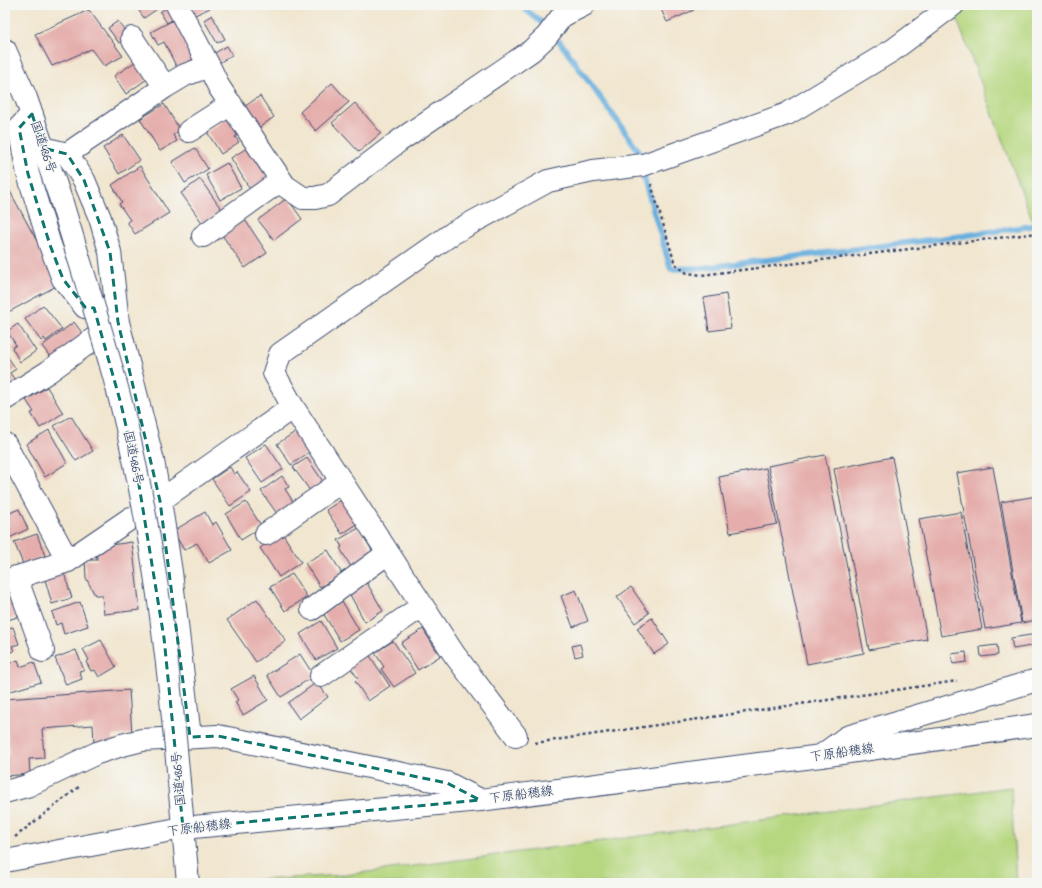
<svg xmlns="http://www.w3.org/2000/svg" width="1042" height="888" viewBox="0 0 1042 888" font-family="'Indie Flower','Klee One',sans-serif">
  <rect width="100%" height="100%" fill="#f6f6f2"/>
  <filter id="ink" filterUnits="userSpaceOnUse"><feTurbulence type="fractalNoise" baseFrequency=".025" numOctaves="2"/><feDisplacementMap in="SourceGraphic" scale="8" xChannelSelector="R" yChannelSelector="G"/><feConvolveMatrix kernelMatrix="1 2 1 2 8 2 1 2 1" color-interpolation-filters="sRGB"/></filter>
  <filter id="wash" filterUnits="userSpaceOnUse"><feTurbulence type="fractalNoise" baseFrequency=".012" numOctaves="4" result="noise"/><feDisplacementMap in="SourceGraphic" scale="16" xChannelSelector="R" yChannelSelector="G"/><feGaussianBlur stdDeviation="0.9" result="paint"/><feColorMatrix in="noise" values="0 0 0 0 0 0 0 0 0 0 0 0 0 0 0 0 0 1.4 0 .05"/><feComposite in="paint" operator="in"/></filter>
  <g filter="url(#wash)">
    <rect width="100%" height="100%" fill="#f1e6cf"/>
    <path fill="#b6d77f" stroke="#68836e" d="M967 5H1037V222H1033L955 14Z
      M1011 787 1016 883H197L345 875Z"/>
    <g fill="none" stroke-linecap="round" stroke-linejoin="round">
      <path stroke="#67afde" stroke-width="6" d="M520 5 546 26
        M560 42 639 151 645 182 671 269 702 268 962 236 1037 225"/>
    </g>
    <g id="blocks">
      <path fill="#e5aeac" d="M141 5H163L144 18 137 8Z
        M171 5 180 15 167 23 160 12Z
        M189 5H208L210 8 195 15Z
        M659 5H691L694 10 667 22Z
        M89 10 123 56 104 66 91 49 52 66 35 34Z
        M212 15 225 39 217 43 204 20Z
        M177 18 195 58 177 68 164 42 158 45 151 32Z
        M118 21 129 36 119 43 108 28Z
        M227 46 232 55 219 63 213 54Z
        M135 62 147 79 126 94 114 76Z
        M332 83 349 102 316 131 300 112Z
        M260 96 274 117 257 129 242 108Z
        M355 103 381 133 359 152 332 123Z
        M164 104 180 130 173 135 177 141 160 151 140 119Z
        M229 117 240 133 235 137 239 142 221 154 207 132Z
        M123 135 140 160 119 174 103 148Z
        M250 146 269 180 251 191 231 158Z
        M195 148 208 169 185 183 172 162Z
        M227 163 241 188 220 200 206 175Z
        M140 166 169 213 135 234 127 222 130 220 119 204 122 202 112 185Z
        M200 179 222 210 203 224 181 193Z
        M5 182 60 284 5 314Z
        M287 198 302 219 274 240 258 220Z
        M245 220 267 253 245 268 222 235Z
        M726 294 731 328 709 331 704 298Z
        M43 305 62 329 46 341 44 338 41 341 25 319Z
        M74 322 86 338 54 362 42 346Z
        M18 324 36 351 20 362 12 348 16 345 7 331Z
        M5 353 16 369 10 373 15 380 5 387Z
        M47 387 63 413 40 428 31 413 34 412 26 400Z
        M71 416 93 451 76 461 54 426Z
        M301 428 315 448 291 465 277 444Z
        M49 430 67 463 45 477 26 444Z
        M266 444 283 469 262 483 245 458Z
        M825 455 864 653 807 664 768 466Z
        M892 457 927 639 869 650 834 469Z
        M307 458 324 483 311 492 293 467Z
        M230 467 234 474 237 472 251 492 230 506 212 479Z
        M993 467 1021 623 985 629 957 473Z
        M766 468 777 524 730 533 719 477Z
        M282 476 289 487 285 489 294 503 278 515 261 491Z
        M1037 496V620L1022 623 1001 502Z
        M346 497 362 521 342 534 326 510Z
        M246 502 262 527 241 540 226 514Z
        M19 509 28 529 5 540V515Z
        M205 512 212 525 216 522 232 550 209 563 197 543 184 550 173 531Z
        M961 512 982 629 941 636 919 519Z
        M359 528 374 554 351 567 340 548 342 547 338 540Z
        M282 533 301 562 279 577 260 548Z
        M37 534 45 556 23 564 14 542Z
        M132 542 140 610 104 614 102 595H95L86 578 85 560H97L96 547Z
        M328 550 342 574 320 587 305 563Z
        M63 570 72 598 52 604 44 576Z
        M292 574 307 597 285 611 270 587Z
        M367 583 383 611 365 622 349 593Z
        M631 587 649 613 635 623 617 597Z
        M576 590 588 621 573 627 561 596Z
        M12 594 23 615 5 621V596Z
        M257 599 286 641 256 662 227 620Z
        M342 601 359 630 340 641 323 613Z
        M80 602 88 626 64 634 61 623 56 625 52 612Z
        M652 618 669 644 654 654 637 628Z
        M321 621 337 648 316 660 300 634Z
        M13 627 19 644 12 646 14 651 5 654V629Z
        M423 629 440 656 418 670 401 643Z
        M1037 634V645L1013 649 1011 638Z
        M101 640 116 667 99 677 95 670 91 671 86 662 89 660 83 649Z
        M393 641 415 673 394 687 381 669 384 667 375 653Z
        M580 644 583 655 575 657 572 646Z
        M997 645 998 655 981 657 980 647Z
        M76 650 84 670 79 671 82 679 66 685 55 658Z
        M966 652 967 662 953 664 951 654Z
        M368 653 390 686 368 701 355 681 358 678 349 666Z
        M300 654 314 676 281 697 267 675Z
        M18 660 20 667 34 662 41 682 8 692 5 684V665Z
        M254 676 268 700 243 715 235 702 238 700 231 689Z
        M317 682 328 697 299 719 288 703Z
        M129 690 132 734 112 736 113 743 94 744 93 725 42 729 44 758 29 759 30 774 5 776V756L9 755 5 699Z"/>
    </g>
  </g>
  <g filter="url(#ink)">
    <use href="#blocks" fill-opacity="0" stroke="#3b4a6f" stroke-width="1"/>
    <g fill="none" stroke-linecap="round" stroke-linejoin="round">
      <g stroke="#3b4a6f" stroke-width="24">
        <path id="minor" d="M177 5 209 66
          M132 38 165 87
          M32 114 19 128 28 174 50 245 63 279 85 307 108 310
          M189 131 231 104
          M43 148 67 154 165 87 185 75 209 66 219 87 285 186 303 198H315L328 195 399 141 531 51 547 36 562 16 584 5
          M67 154 84 180 100 218 110 252 118 322 153 461 160 501 171 572 190 737
          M203 236 281 180
          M5 399 48 372 117 322
          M5 444 68 561
          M154 505 293 407
          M266 534 342 481
          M16 577 43 651
          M5 581 68 561 131 518
          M312 609 388 553
          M321 676 422 606
          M516 736 454 654 293 407 274 373 280 354 453 233 548 181 593 171 643 165 787 114 893 50 953 5
          M821 756 847 737 1037 680
          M5 792 27 786 97 753 122 745 142 740 218 736 447 783 480 800"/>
      </g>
      <g stroke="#3b4a6f" stroke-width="24">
        <path id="major" d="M5 861 183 828 480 800 821 756 1037 725"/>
      </g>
      <g stroke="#3b4a6f" stroke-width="24">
        <path id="highway" d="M5 50 26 98 62 203
          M179 782 188 883"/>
      </g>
      <path stroke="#3b4a6f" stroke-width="2.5" stroke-dasharray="3 3" stroke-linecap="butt" d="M651 184 675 264 687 273 702 275 1037 233
        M535 743 957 681
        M15 837 80 786"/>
      <use href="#minor" stroke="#fff" stroke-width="22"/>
      <use href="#major" stroke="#fff" stroke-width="22"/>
      <use href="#highway" stroke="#fff" stroke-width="22"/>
      <g stroke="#3b4a6f" stroke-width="24" stroke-linecap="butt">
        <path id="highway-bridge" d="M62 203C82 270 104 336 121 403 152 527 168 655 179 782"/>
      </g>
      <use href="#highway-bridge" stroke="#fff" stroke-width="22"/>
    </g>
  </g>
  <path fill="none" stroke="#0f766e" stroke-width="3" stroke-dasharray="8 5" stroke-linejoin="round" d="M32 114 43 148 67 154 84 180 110 252 118 322 160 501 190 737 218 736 447 783 480 800 183 828 164 638 138 479 121 404 94 308 85 307 63 279 50 245 28 174 19 128Z"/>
  <g text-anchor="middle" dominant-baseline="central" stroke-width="3" stroke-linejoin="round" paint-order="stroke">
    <g font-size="13" fill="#1b2f5e" stroke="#f6f6f2">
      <text transform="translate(43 147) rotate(71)">国道486号</text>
      <text transform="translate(133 458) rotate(78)">国道486号</text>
      <text transform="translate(842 753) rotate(-8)">下原船穂線</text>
      <text transform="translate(179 779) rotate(-95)">国道486号</text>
      <text transform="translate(521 795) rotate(-7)">下原船穂線</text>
      <text transform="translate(199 828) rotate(-7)">下原船穂線</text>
    </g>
  </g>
  <rect width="1042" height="888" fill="none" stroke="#f6f6f2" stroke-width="20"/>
</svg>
